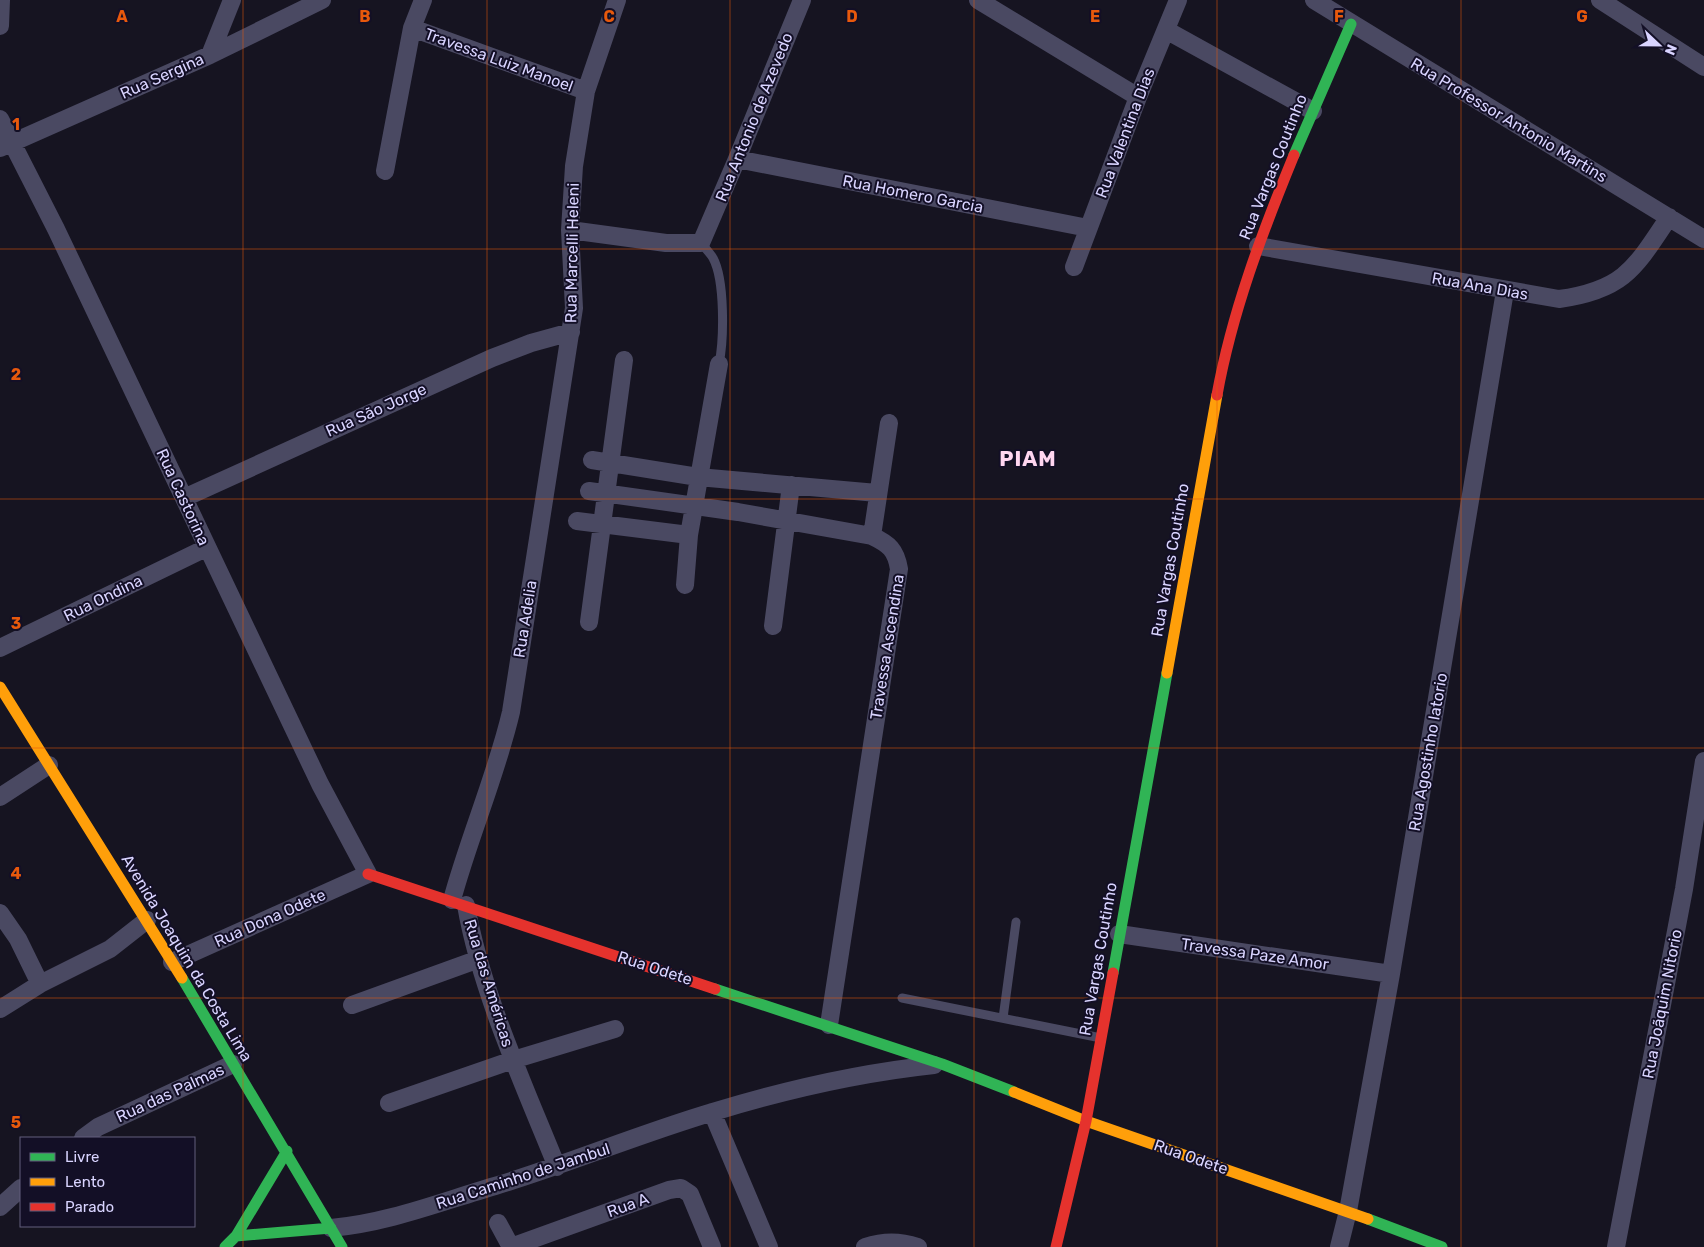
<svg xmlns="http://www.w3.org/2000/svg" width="1704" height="1247" viewBox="0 0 1704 1247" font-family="Rubik,sans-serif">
  <rect width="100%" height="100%" fill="#161421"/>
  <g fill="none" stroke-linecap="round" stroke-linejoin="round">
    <path stroke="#4a4962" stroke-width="9" d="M701 243C705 248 710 253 713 258 725 280 724 339 719 364
      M902 998 1101 1038
      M1003 1018 1016 922"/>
    <path stroke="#4a4962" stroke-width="18" d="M978 0 1138 97
      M1314 0 1704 239
      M1600 0 1704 67
      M0 26 1 0
      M412 28 586 91
      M1166 30 1313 111
      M210 55 232 0
      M0 119 56 229 320 784 368 874 172 962
      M0 148 210 55 322 0
      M737 159 1088 228
      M385 171 412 28 423 0
      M570 230 666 243H701L737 159 802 0
      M1258 246 1559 299C1624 290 1635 268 1669 217
      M1074 267 1138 97 1178 0
      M592 460 698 477 877 493
      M589 491 738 512 872 536C889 544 896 550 899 569L829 1025
      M184 498 492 358 531 343 571 332
      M577 521 689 535
      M872 536 889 423
      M685 585 689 535 719 364
      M589 622 624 360
      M773 626 791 485
      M0 648 206 548
      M0 797 49 765
      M452 900C469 837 496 776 511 712L574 308 570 230 574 166 586 91 617 0
      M466 905C481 992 524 1085 557 1167
      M0 913 18 939 40 984
      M1119 934 1391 974
      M352 1005 479 959
      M0 1009 40 984 110 949 147 920
      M389 1103 513 1060 615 1029
      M712 1112 769 1247
      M83 1138 98 1127 233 1064
      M0 1207 21 1188
      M498 1223 511 1247
      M331 1228C388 1223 440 1202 495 1186 568 1164 639 1134 713 1112 785 1090 859 1073 934 1065
      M511 1247 669 1190 681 1188 690 1194 712 1247
      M865 1247C884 1241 899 1241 918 1247
      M1339 1247 1348 1211 1391 974 1505 291
      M1616 1247 1684 889 1704 761"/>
    <path stroke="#30b455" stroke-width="11" d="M1294 155 1351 24
      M1113 973 1167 673
      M182 978 342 1247
      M715 989 942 1064 1014 1092
      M1368 1219 1442 1247
      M236 1236 331 1228
      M225 1247 236 1236 287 1151"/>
    <path stroke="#ff9f0a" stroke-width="11" d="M1167 673 1217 395
      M0 687 182 978
      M1014 1092 1086 1121 1368 1219"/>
    <path stroke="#e5322d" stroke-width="11" d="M1217 395C1232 312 1262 233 1294 155
      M368 874 715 989
      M1056 1247 1086 1121 1113 973"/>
  </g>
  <path fill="none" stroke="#e8590c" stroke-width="1" stroke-opacity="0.55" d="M243 0V1247M487 0V1247M730 0V1247M974 0V1247M1217 0V1247M1461 0V1247M0 249H1704M0 499H1704M0 748H1704M0 998H1704"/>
  <g text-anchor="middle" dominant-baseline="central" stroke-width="4" stroke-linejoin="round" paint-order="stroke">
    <g font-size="16" fill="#d9d4ff" stroke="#130f26">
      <text transform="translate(499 60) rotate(20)">Travessa Luiz Manoel</text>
      <text transform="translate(162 76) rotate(-24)">Rua Sergina</text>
      <text transform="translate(754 117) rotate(-68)">Rua Antonio de Azevedo</text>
      <text transform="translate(1509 120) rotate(31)">Rua Professor Antonio Martins</text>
      <text transform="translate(1125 133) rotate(-69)">Rua Valentina Dias</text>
      <text transform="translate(1273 167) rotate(-68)">Rua Vargas Coutinho</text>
      <text transform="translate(913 194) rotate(11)">Rua Homero Garcia</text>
      <text transform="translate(572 253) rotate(-89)">Rua Marcelli Heleni</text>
      <text transform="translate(1480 286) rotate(10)">Rua Ana Dias</text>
      <text transform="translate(376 410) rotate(-24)">Rua São Jorge</text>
      <text transform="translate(183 497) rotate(65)">Rua Castorina</text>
      <text transform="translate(1170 560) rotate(-80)">Rua Vargas Coutinho</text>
      <text transform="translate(103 598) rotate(-26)">Rua Ondina</text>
      <text transform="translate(525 619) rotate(-81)">Rua Adelia</text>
      <text transform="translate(887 647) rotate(-81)">Travessa Ascendina</text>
      <text transform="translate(1428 752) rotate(-80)">Rua Agostinho Iatorio</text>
      <text transform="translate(270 918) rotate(-24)">Rua Dona Odete</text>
      <text transform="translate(1255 954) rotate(8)">Travessa Paze Amor</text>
      <text transform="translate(187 958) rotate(59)">Avenida Joaquim da Costa Lima</text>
      <text transform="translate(1098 959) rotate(-80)">Rua Vargas Coutinho</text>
      <text transform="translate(655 968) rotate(18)">Rua Odete</text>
      <text transform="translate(489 983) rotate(73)">Rua das Américas</text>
      <text transform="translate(1662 1004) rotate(-79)">Rua Joãquim Nitorio</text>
      <text transform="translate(170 1093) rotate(-25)">Rua das Palmas</text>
      <text transform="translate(1191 1157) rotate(19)">Rua Odete</text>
      <text transform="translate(523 1176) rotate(-18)">Rua Caminho de Jambul</text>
      <text transform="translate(628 1205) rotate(-20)">Rua A</text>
    </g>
    <g font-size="21" font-weight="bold" letter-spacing="1" fill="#ffd6f0" stroke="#130f26">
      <text x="1028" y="458">PIAM</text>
    </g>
  </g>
  <g font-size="16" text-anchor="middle" font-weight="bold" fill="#e8590c" stroke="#130f26" stroke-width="4" stroke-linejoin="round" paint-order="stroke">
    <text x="122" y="22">A</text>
    <text x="365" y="22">B</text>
    <text x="609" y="22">C</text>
    <text x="852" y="22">D</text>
    <text x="1095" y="22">E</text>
    <text x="1339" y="22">F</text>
    <text x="1582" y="22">G</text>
    <text x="16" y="130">1</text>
    <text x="16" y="380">2</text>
    <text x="16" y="629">3</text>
    <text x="16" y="879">4</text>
    <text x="16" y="1128">5</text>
  </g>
  <rect x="20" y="1137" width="175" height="90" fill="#130f26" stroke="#625e7d"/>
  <rect x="30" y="1153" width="25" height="8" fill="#30b455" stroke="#625e7d"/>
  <text x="65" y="1162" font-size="15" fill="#d9d4ff">Livre</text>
  <rect x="30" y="1178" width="25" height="8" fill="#ff9f0a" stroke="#625e7d"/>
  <text x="65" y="1187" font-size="15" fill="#d9d4ff">Lento</text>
  <rect x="30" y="1203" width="25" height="8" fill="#e5322d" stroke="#625e7d"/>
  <text x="65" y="1212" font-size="15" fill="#d9d4ff">Parado</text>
  <g transform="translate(1659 45) rotate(112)" stroke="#130f26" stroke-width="4" paint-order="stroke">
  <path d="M0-4L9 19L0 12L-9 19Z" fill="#d9d4ff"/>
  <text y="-8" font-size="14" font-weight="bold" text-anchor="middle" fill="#d9d4ff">N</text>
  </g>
</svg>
